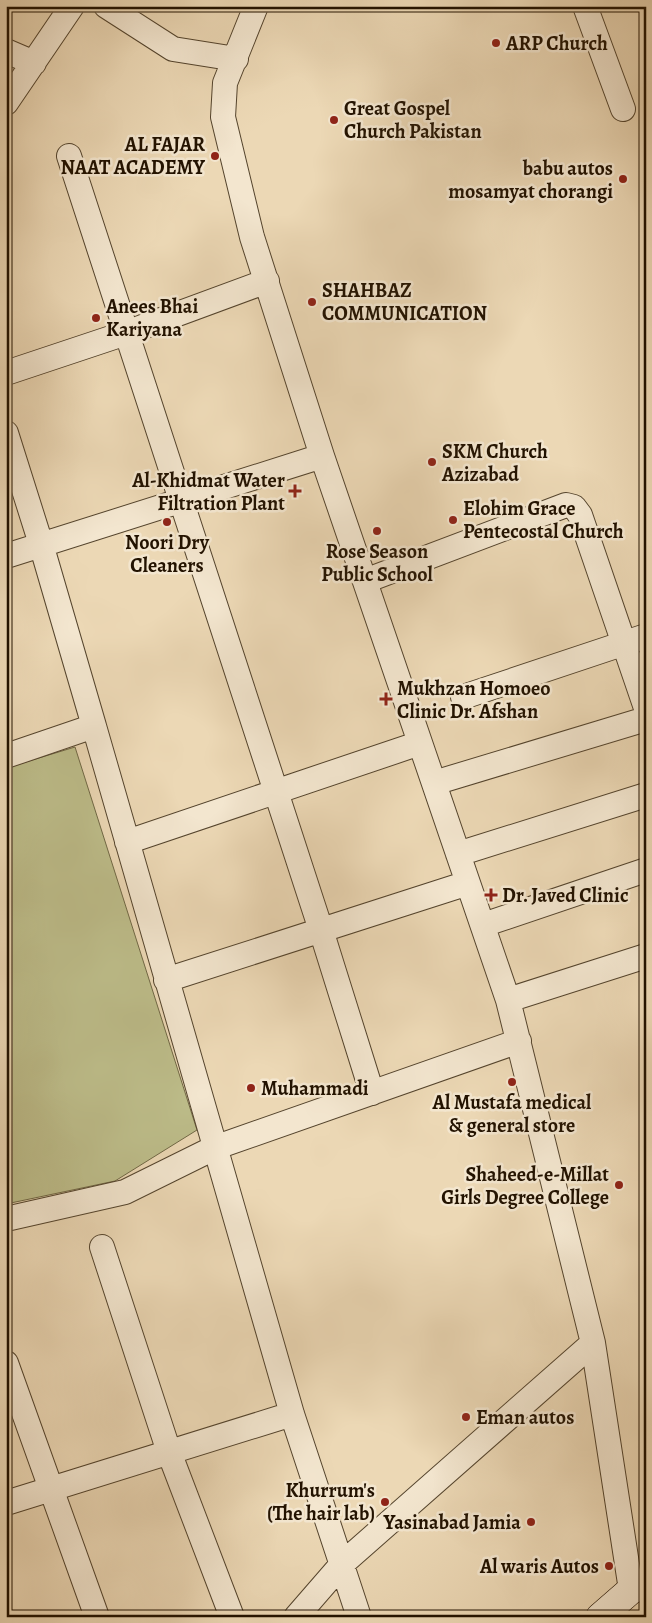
<svg xmlns="http://www.w3.org/2000/svg" width="652" height="1623" viewBox="0 0 652 1623" font-family="Alegreya,serif">
  <rect width="100%" height="100%" fill="#ecd8b5"/>
  <filter id="stains"><feTurbulence type="fractalNoise" baseFrequency=".004" numOctaves="4"/><feColorMatrix values="0 0 0 0 .2 0 0 0 0 .09 0 0 0 0 .02 0 0 0 .5 -.17"/></filter>
  <radialGradient id="worn" r=".72"><stop offset=".6" stop-color="#630" stop-opacity="0"/><stop offset="1" stop-color="#630" stop-opacity=".3"/></radialGradient>
  <path fill="#bdbd8a" stroke="#706845" d="M75 747 197 1130 115 1181 6 1204V768Z"/>
  <g fill="none" stroke-linecap="round" stroke-linejoin="round">
    <g stroke="#54442d" stroke-width="26">
      <path id="street" d="M106 6 173 49 236 59
        M256 6 225 83 223 117 252 237 322 456 508 1000 593 1343 631 1590
        M585 6 623 109
        M6 51 34 63
        M6 103 72 6
        M69 156 321 930 372 1093
        M6 373 126 333 267 281
        M6 433 41 544 94 726
        M6 556 322 456
        M365 581 566 505 574 507 580 515 646 708
        M463 697 646 636
        M6 756 94 726 292 1414 359 1617
        M434 783 646 719
        M127 842 420 743
        M458 854 646 795
        M483 925 646 870
        M166 980 468 883
        M508 1000 646 956
        M6 1219 125 1192 214 1148 519 1041
        M102 1247 169 1452 232 1617
        M6 1363 97 1617
        M6 1503 292 1414
        M296 1617 342 1564 593 1343"/>
    </g>
    <g stroke="#221200" stroke-width="29">
      <path id="secondary" d="M600 1617 631 1590 646 1584"/>
    </g>
    <use href="#street" stroke="#f3e6cf" stroke-width="24"/>
    <use href="#secondary" stroke="#f3e6cf" stroke-width="28"/>
  </g>
  <g fill="#8f2418" stroke="#f3e6cf" stroke-width="2">
    <circle cx="496" cy="43" r="5"/>
    <circle cx="334" cy="120" r="5"/>
    <circle cx="215" cy="156" r="5"/>
    <circle cx="623" cy="179" r="5"/>
    <circle cx="312" cy="302" r="5"/>
    <circle cx="96" cy="318" r="5"/>
    <circle cx="432" cy="462" r="5"/>
    <path d="M292.5 483.5h5v5h5v5h-5v5h-5v-5h-5v-5h5z"/>
    <circle cx="453" cy="520" r="5"/>
    <circle cx="167" cy="522" r="5"/>
    <circle cx="377" cy="531" r="5"/>
    <path d="M383.5 691.5h5v5h5v5h-5v5h-5v-5h-5v-5h5z"/>
    <path d="M488.5 887.5h5v5h5v5h-5v5h-5v-5h-5v-5h5z"/>
    <circle cx="512" cy="1082" r="5"/>
    <circle cx="251" cy="1088" r="5"/>
    <circle cx="619" cy="1185" r="5"/>
    <circle cx="466" cy="1417" r="5"/>
    <circle cx="385" cy="1502" r="5"/>
    <circle cx="531" cy="1522" r="5"/>
    <circle cx="609" cy="1566" r="5"/>
  </g>
  <g text-anchor="middle" dominant-baseline="central" stroke-width="5" stroke-linejoin="round" paint-order="stroke">
    <g font-size="20" font-weight="bold" fill="#221200" stroke="#f3e6cf" text-anchor="start">
      <text x="506" y="43">ARP Church</text>
      <text x="344" y="108">Great Gospel<tspan x="344" dy="23">Church Pakistan</tspan></text>
      <text x="205" y="144" text-anchor="end">AL FAJAR<tspan x="205" dy="23">NAAT ACADEMY</tspan></text>
      <text x="613" y="168" text-anchor="end">babu autos<tspan x="613" dy="23">mosamyat chorangi</tspan></text>
      <text x="322" y="290">SHAHBAZ<tspan x="322" dy="23">COMMUNICATION</tspan></text>
      <text x="106" y="306">Anees Bhai<tspan x="106" dy="23">Kariyana</tspan></text>
      <text x="442" y="451">SKM Church<tspan x="442" dy="23">Azizabad</tspan></text>
      <text x="285" y="480" text-anchor="end">Al-Khidmat Water<tspan x="285" dy="23">Filtration Plant</tspan></text>
      <text x="463" y="508">Elohim Grace<tspan x="463" dy="23">Pentecostal Church</tspan></text>
      <text x="167" y="542" text-anchor="middle">Noori Dry<tspan x="167" dy="23">Cleaners</tspan></text>
      <text x="377" y="551" text-anchor="middle">Rose Season<tspan x="377" dy="23">Public School</tspan></text>
      <text x="397" y="688">Mukhzan Homoeo<tspan x="397" dy="23">Clinic Dr. Afshan</tspan></text>
      <text x="502" y="895">Dr. Javed Clinic</text>
      <text x="261" y="1088">Muhammadi</text>
      <text x="512" y="1102" text-anchor="middle">Al Mustafa medical<tspan x="512" dy="23">&amp; general store</tspan></text>
      <text x="609" y="1174" text-anchor="end">Shaheed-e-Millat<tspan x="609" dy="23">Girls Degree College</tspan></text>
      <text x="476" y="1417">Eman autos</text>
      <text x="375" y="1490" text-anchor="end">Khurrum's<tspan x="375" dy="23">(The hair lab)</tspan></text>
      <text x="521" y="1522" text-anchor="end">Yasinabad Jamia</text>
      <text x="599" y="1566" text-anchor="end">Al waris Autos</text>
    </g>
  </g>
  <rect width="652" height="1623" fill="none" stroke="#ecd8b5" stroke-width="25"/>
  <rect x="8" y="8" width="637" height="1608" fill="none" stroke="#221200" stroke-width="2.5"/>
  <rect x="12" y="12" width="627" height="1598" fill="none" stroke="#221200"/>
  <rect width="100%" height="100%" filter="url(#stains)"/>
  <rect width="100%" height="100%" fill="url(#worn)"/>
</svg>
